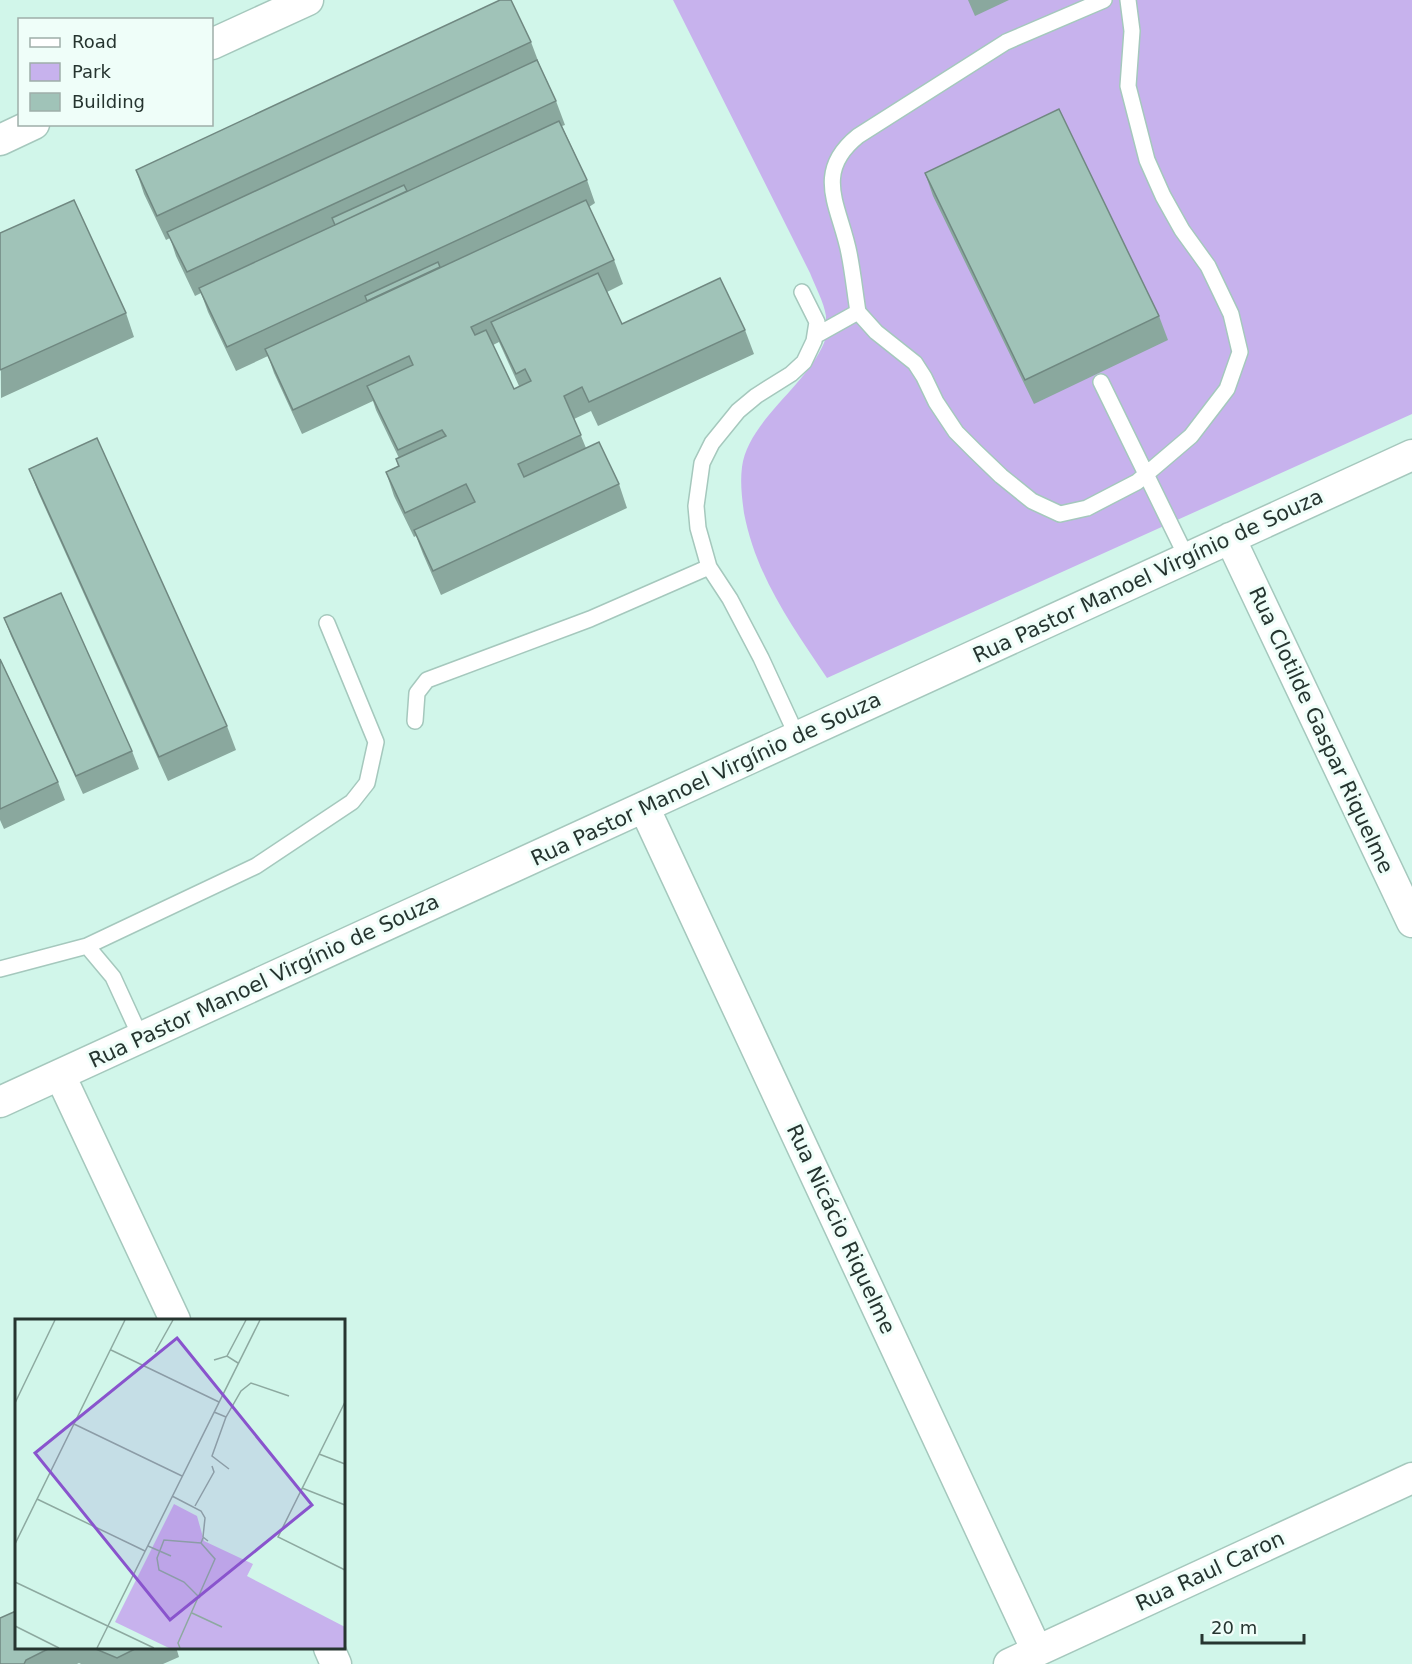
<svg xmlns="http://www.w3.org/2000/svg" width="1412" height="1664" viewBox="0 0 1412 1664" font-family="'DejaVu Sans',sans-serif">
  <rect width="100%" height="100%" fill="#d1f6ea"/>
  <path fill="#c7b2ed" d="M673 0H1412V414L827 678C792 626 756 576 744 513 742 498 740 482 742 467 748 421 806 386 824 343 827 336 826 324 826 316 824 302 815 286 810 273Z"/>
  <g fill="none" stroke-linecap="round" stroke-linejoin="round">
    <g stroke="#a5c8bd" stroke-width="18">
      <path id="service" d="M858 312 876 332 915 363 924 377 936 402 956 432 975 451 1001 476 1032 501 1060 514 1087 508 1137 482 1191 436 1227 389 1240 352 1231 314 1208 266 1182 230 1163 196 1147 160 1128 86 1132 31 1128 0
        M815 336 858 312C855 293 853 273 849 253 840 207 812 173 858 136L1006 42 1104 0
        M1101 382 1187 558
        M415 721 417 693 427 680 590 619 709 567
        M797 736 761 658 730 599 709 567 698 528 696 506 702 463 712 443 738 411 756 396 791 374 804 362 814 341 817 322 802 292
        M87 946 256 866 352 802 367 783 376 742 327 623
        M0 969 87 946 113 977 141 1038"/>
    </g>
    <g stroke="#a5c8bd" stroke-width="33">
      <path id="minor" d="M212 44 308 0
        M0 140 34 124
        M1230 538 1412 922
        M644 807 1037 1651
        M60 1075 175 1320
        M0 1102 1412 455
        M329 1648 336 1664
        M1009 1664 1412 1478"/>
    </g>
    <use href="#service" stroke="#fff" stroke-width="15"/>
    <use href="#minor" stroke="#fff" stroke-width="30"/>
  </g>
  <path fill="#8aa89e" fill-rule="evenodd" d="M968 0H1009L975 16Z
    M531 42 540 66 556 101 565 125 562 126 587 180 595 203 589 207 614 260 623 284 607 292 622 324 745 330 754 354 598 426 591 411 574 419 586 448 619 484 627 508 441 595 423 554 416 536 414 537 394 496 386 472 398 466 396 459 399 458 376 410 373 401 302 434 274 373 268 356 236 371 208 312 201 293 195 296 176 256 170 238 166 240 144 194 136 170ZM499 342 519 386 514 389 493 345Z
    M925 173 1159 316 1168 340 1034 404 933 196Z
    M0 233 126 313 134 337 1 398Z
    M29 469 227 726 236 750 168 781 38 492Z
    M4 618 132 751 139 769 83 794 11 636Z
    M0 659 58 782 65 800 4 829 0 820Z
    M16 1647H176L179 1657 163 1664H81L79 1663 77 1664H0Z"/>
  <path fill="#a0c3b8" stroke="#708881" stroke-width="1.5" d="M500 0H511L531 42 157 216 136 170Z
    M537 60 556 101 187 272 167 232Z
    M1059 109 1159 316 1025 380 925 173Z
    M559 121 587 180 227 347 199 288Z
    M404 185 407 191 335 225 332 218Z
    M74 200 126 313 0 370V233Z
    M586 200 614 260 471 327 475 335 486 330 514 389 531 381 525 369 516 374 491 322 598 273 622 324 720 278 745 330 589 402 582 387 564 396 581 435 518 464 524 477 599 442 619 484 433 571 414 530 475 502 466 484 405 513 386 472 399 466 396 459 446 436 442 430 398 450 367 386 413 365 409 356 293 410 265 349Z
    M438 262 440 267 367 301 365 296Z
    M97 438 227 726 159 757 29 469Z
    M61 593 132 751 76 776 4 618Z
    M0 659 58 782 0 809Z
    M16 1611V1647H52L26 1660 24 1664H0V1618Z
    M91 1647H139L117 1658Z"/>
  <g text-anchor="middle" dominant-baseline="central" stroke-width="6" stroke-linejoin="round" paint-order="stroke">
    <g font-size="21" fill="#263530" stroke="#effef9">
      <text transform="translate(1148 576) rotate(-25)">Rua Pastor Manoel Virgínio de Souza</text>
      <text transform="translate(1321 730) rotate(65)">Rua Clotilde Gaspar Riquelme</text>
      <text transform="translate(706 779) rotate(-25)">Rua Pastor Manoel Virgínio de Souza</text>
      <text transform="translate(264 981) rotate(-25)">Rua Pastor Manoel Virgínio de Souza</text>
      <text transform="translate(841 1229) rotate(65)">Rua Nicácio Riquelme</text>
      <text transform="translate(1210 1571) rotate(-25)">Rua Raul Caron</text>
    </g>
  </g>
  <g transform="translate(15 1319)">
    <rect width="330" height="330" fill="#d1f6ea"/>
    <path d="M159 185 182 197 189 222 238 245 232 257 330 308V329H154L100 303Z" fill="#c7b2ed"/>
    <path fill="none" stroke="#8da9a0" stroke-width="1.5" d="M96 31 204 83M140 33 158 1M212 37 231 1M199 41 212 37 223 44M330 83 263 218 330 251M0 84 40 1M199 93 211 98 226 72 236 64 274 77M211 98 197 137 214 150M59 105 167 157M304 135 330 145M287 169 330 186M157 177 186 192 190 199 188 218 193 222M22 180 130 232M180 187 199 153 197 147M0 225 110 1M133 227 156 237M0 263 139 329M185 279 169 263 144 251 142 239 149 221 186 224M177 294 207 308M0 307 44 329M82 329 245 1M165 329 163 324 200 240 186 224 188 219"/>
    <path fill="#8954cd" fill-opacity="0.15" stroke="#8954cd" stroke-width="3" d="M162 19 297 186 155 301 20 134Z"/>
    <rect width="330" height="330" fill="none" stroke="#263530" stroke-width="3"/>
  </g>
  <rect x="18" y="18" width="195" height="108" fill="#effef9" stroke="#9faea9" stroke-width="1.5"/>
  <rect x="30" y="38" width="30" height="9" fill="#ffffff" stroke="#9faea9" stroke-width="1.5"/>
  <text x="72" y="48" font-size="18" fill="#263530">Road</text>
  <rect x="30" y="63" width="30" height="18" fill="#c7b2ed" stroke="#9faea9" stroke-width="1.5"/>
  <text x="72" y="78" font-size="18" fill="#263530">Park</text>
  <rect x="30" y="93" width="30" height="18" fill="#a0c3b8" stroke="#9faea9" stroke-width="1.5"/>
  <text x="72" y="108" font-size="18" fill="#263530">Building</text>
  <path d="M1202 1634v9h102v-9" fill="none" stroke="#263530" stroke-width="3"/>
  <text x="1211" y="1634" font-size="18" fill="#263530" stroke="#effef9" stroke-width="4.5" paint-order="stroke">20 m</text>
</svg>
